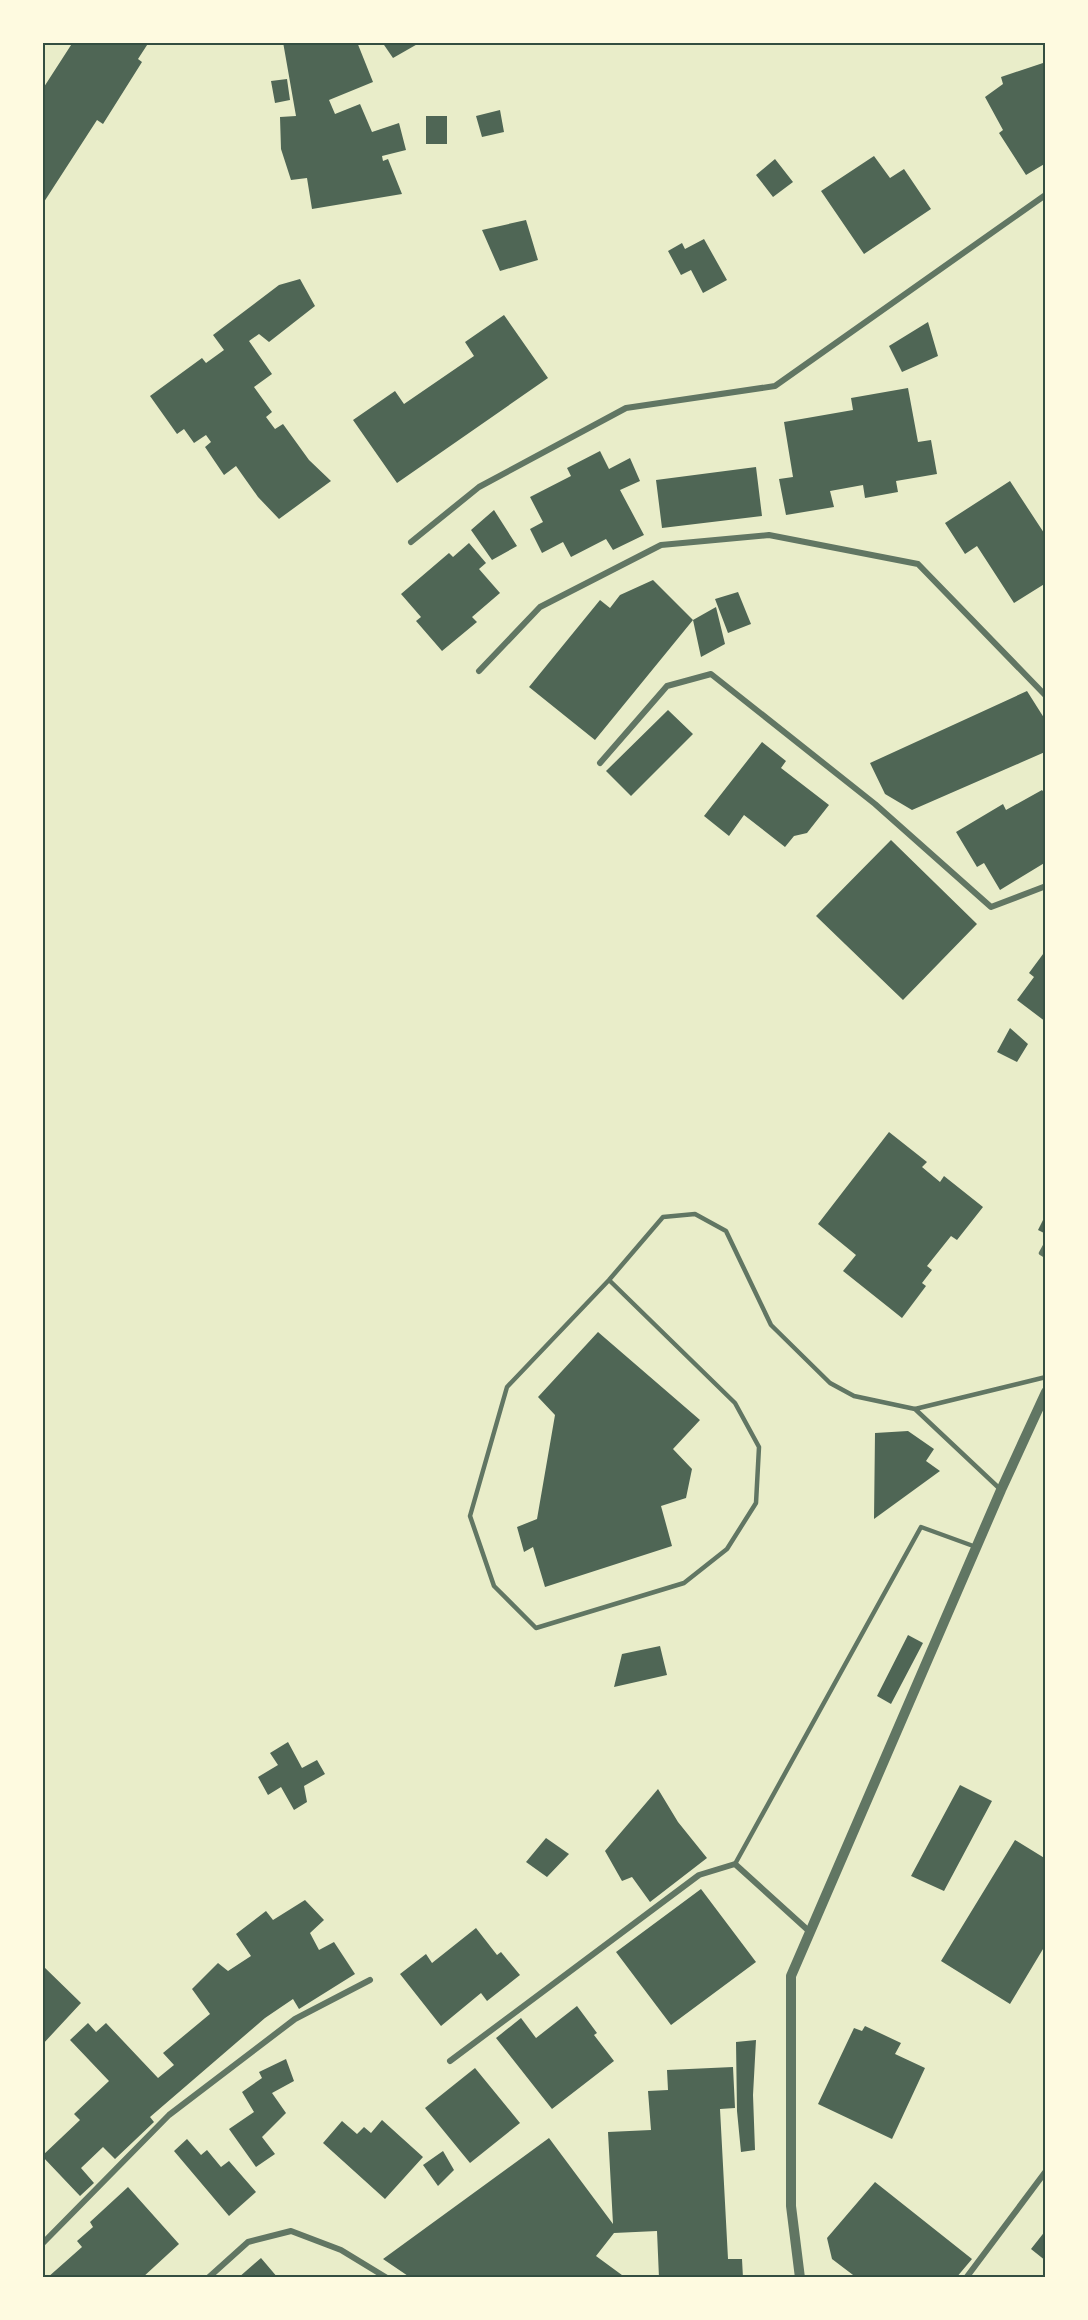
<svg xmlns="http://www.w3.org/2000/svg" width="1088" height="2320" viewBox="0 0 1088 2320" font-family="'Nunito Sans',sans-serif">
  <rect width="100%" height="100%" fill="#e9edc9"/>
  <path fill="#4f6655" d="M73 42H149L138 59 142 62 103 124 97 120 42 205V90Z
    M283 42H357L373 82 329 100 335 114 360 104 372 132 399 123 406 150 382 156 383 161 388 159 402 194 312 209 307 178 291 180 281 149 280 117 296 116Z
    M382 42H421L393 58Z
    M1043 63 1046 67V163L1026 175 999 133 1003 130 985 97 1003 84 1001 77Z
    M287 79 290 100 275 103 271 81Z
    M500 110 504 132 482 137 476 116Z
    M426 116H447V144H426Z
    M874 156 890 178 904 169 931 209 864 254 821 191Z
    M775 159 793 182 773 197 756 175Z
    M526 220 538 260 500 271 482 230Z
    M704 239 727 280 703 293 691 270 681 275 668 251 682 243 685 249Z
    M300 279 315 306 269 342 259 334 249 341 272 374 254 387 272 412 266 417 275 429 283 424 309 460 331 481 279 519 258 497 236 466 224 475 205 447 211 442 206 435 194 443 184 429 177 434 150 396 202 358 206 363 224 350 213 335 279 285Z
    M504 315 548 378 397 483 353 420 395 391 404 404 474 356 465 342Z
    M928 322 938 356 902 372 889 346Z
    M908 388 918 442 931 440 937 474 896 481 898 492 865 498 863 485 830 491 834 507 786 515 779 479 793 477 784 422 853 410 851 398Z
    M600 451 609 469 630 458 640 481 620 490 644 535 613 550 606 539 571 557 563 542 542 553 530 529 543 522 530 497 571 476 567 468Z
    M756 467 762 516 662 528 656 480Z
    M1010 481 1046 536V583L1014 603 977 546 965 554 945 523Z
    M494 510 517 546 492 560 471 530Z
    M469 543 486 563 479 569 500 593 472 617 477 622 442 651 416 621 421 617 401 594 449 553 453 557Z
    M653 580 693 620 595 740 529 687 600 600 610 608 620 595Z
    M738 592 751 624 728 633 715 599Z
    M716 607 725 644 701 657 693 620Z
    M1027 691 1046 721 1045 752 912 810 885 794 870 763Z
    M668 710 693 734 631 796 606 771Z
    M762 742 786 761 781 768 829 805 807 833 794 836 785 847 744 815 729 836 704 816Z
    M1042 790 1046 795V862L1000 890 984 863 977 867 956 832 1003 804 1006 810Z
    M891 840 977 924 903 1000 816 916Z
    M1046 950V1022L1017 1000 1034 977 1029 973Z
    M1010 1028 1028 1044 1017 1062 997 1052Z
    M889 1132 927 1162 922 1167 940 1182 944 1176 983 1207 957 1240 951 1236 927 1266 932 1270 922 1283 926 1286 902 1318 843 1271 856 1255 818 1224Z
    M1046 1214V1234L1038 1230Z
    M598 1332 700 1420 673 1449 692 1469 686 1498 661 1506 672 1546 545 1587 533 1547 524 1552 517 1527 537 1519 555 1415 538 1397Z
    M908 1431 934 1449 926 1461 940 1471 874 1519 875 1433Z
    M908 1635 923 1643 891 1704 877 1696Z
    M660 1646 667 1675 614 1687 622 1654Z
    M288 1742 302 1768 317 1760 325 1774 304 1786 307 1802 294 1810 281 1787 268 1795 258 1777 278 1765 270 1753Z
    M960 1785 992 1801 944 1891 911 1876Z
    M658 1789 678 1822 707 1858 650 1902 632 1877 622 1881 605 1851Z
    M546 1838 569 1854 547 1877 526 1862Z
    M1015 1840 1046 1859V1944L1010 2004 941 1961Z
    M701 1889 756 1962 671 2025 616 1952Z
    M305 1900 324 1920 310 1933 319 1950 334 1942 355 1974 299 2009 293 1999 265 2018 150 2117 154 2122 115 2159 103 2147 81 2168 94 2183 80 2196 42 2156 80 2120 74 2114 109 2081 70 2040 88 2023 96 2032 106 2023 158 2078 174 2065 163 2053 210 2014 192 1989 218 1963 228 1971 251 1956 236 1934 266 1911 273 1920Z
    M476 1928 497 1955 501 1952 520 1975 487 2001 481 1993 441 2026 400 1974 426 1954 432 1963Z
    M42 1965 81 2003 42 2045Z
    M577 2006 597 2033 594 2035 614 2061 552 2109 496 2038 521 2018 536 2038Z
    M865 2026 901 2043 895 2054 925 2068 892 2139 818 2104 854 2028 862 2031Z
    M756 2040 753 2095 755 2150 741 2152 737 2111 736 2042Z
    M286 2059 294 2081 272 2093 286 2113 262 2137 275 2154 256 2167 229 2129 254 2112 242 2092 262 2078 259 2072Z
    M733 2067 735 2108 720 2109 728 2259H742L743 2278H659L657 2231 614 2233 596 2256 626 2278H411L383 2259 549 2138 613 2224 608 2132 651 2130 648 2091 668 2090 667 2070Z
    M475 2068 520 2123 470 2163 425 2108Z
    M382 2120 423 2157 385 2199 323 2143 342 2121 357 2134 364 2127 371 2133Z
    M187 2139 201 2155 207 2150 221 2167 229 2161 256 2192 229 2216 174 2151Z
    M443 2151 454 2170 438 2186 423 2165Z
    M875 2182 972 2259 956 2278H857L832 2259 827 2238Z
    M128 2187 179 2244 142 2278H47L82 2247 77 2241 93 2227 90 2222Z
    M1046 2230V2261L1031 2249Z
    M261 2258 278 2278H238Z"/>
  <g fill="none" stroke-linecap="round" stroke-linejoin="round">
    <path stroke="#617663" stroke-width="4.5" d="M1046 1244 1041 1253 1046 1256
      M609 1280 735 1403 759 1447 756 1503 727 1549 684 1583 536 1628 494 1586 470 1516 507 1387 609 1280 663 1217 695 1214 726 1231 771 1325 830 1383 854 1396 915 1409 1046 1377
      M915 1409 1000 1489
      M735 1864 921 1527 976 1547"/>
    <path stroke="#617663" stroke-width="6" d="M411 542 479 487 626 408 775 386 1044 196 1046 199
      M479 671 540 607 661 545 769 535 918 564 1046 696
      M600 763 667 686 711 674 875 804 991 907 1046 886
      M450 2061 699 1875 735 1864 810 1932
      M42 2244 169 2115 295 2019 370 1980
      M208 2278 248 2242 291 2231 341 2250 387 2278
      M966 2278 1046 2171"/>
    <path stroke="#617663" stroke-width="10" d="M800 2278 791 2206V1976L1001 1490 1046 1392"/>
  </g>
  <rect width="1088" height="2320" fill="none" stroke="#fefae0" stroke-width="87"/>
  <rect x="44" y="44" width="1000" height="2232" fill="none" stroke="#344e41" stroke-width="2"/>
</svg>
